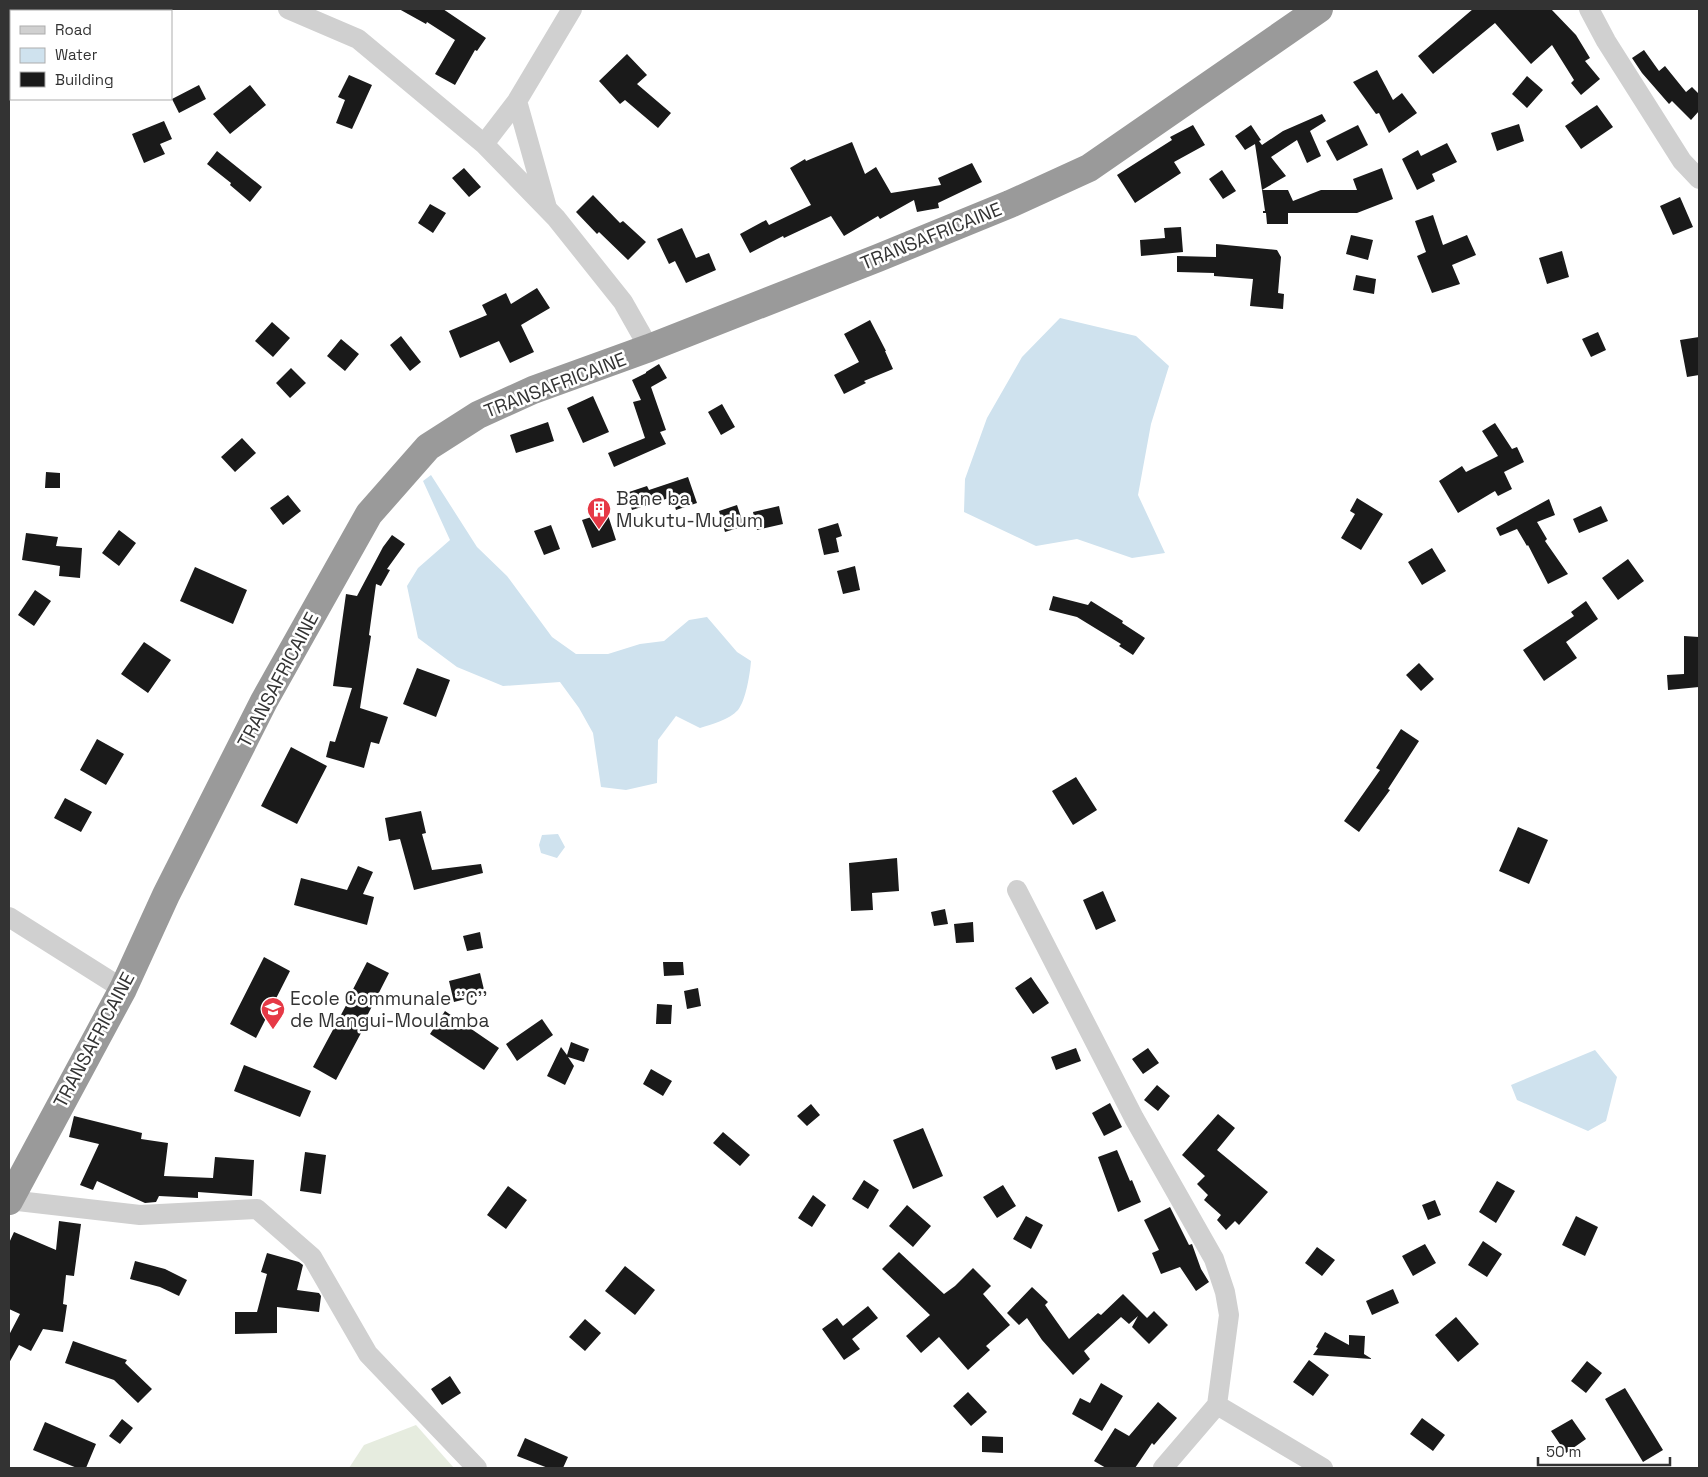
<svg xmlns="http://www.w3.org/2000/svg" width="1708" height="1477" viewBox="0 0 1708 1477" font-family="'Space Grotesk',sans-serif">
  <rect width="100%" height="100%" fill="#fff"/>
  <path fill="#e6ecdf" d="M416 1425 454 1468H349L364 1445Z"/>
  <path fill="#cfe2ee" d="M1060 318 1136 336 1169 366 1151 424 1138 495 1165 553 1132 558 1077 539 1036 546 964 512 965 479 987 418 1022 357Z
    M431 475 477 547 507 576 552 637 576 654H608L640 644 664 641 689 620 707 617 737 652 751 661C750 674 746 700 738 710 729 720 712 724 700 728L676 716 658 740 657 783 626 790 601 787 593 733 579 708 560 682 503 686 457 667 418 638 407 586 418 568 450 540 423 481Z
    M558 834 565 847 557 858 541 853 539 845 542 835Z
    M1595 1050 1617 1077 1606 1121 1588 1131 1517 1100 1511 1085Z"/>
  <path fill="#1a1a1a" d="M399 9H443L486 38 477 51 475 50 455 85 435 74 455 40 427 22 426 24Z
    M1473 9H1551L1576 35 1590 58 1585 61 1600 79 1581 95 1571 83 1574 80 1552 45 1531 64 1495 23 1433 74 1418 56Z
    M1644 50 1659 71 1665 66 1686 92 1692 87 1699 94V111L1691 120 1672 101 1669 104 1642 73 1632 58Z
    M627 54 647 75 637 84 671 113 658 128 625 100 620 104 599 81Z
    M1377 70 1393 100 1402 93 1417 113 1389 133 1379 113 1376 114 1353 82Z
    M349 75 372 85 352 129 336 123 345 100 338 97Z
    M1527 76 1543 90 1527 108 1512 94Z
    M199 85 206 99 179 113 172 99Z
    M250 85 266 105 230 134 213 114Z
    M1597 105 1613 127 1581 149 1565 126Z
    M1322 114 1326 121 1310 131 1321 156 1307 163 1297 140 1271 157 1286 176 1262 190 1255 144 1245 150 1235 136 1251 125 1261 140 1259 141 1262 145 1283 131Z
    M164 121 172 139 160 144 165 154 144 163 132 134Z
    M1519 124 1524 141 1497 151 1491 133Z
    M1193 125 1205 145 1174 162 1181 173 1135 203 1117 175 1172 140 1170 137Z
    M1358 125 1368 145 1337 161 1326 141Z
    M852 142 865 174 876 167 891 193 941 185 938 178 972 163 982 182 938 203 939 208 917 212 914 200 880 219 878 216 844 236 831 216 784 238 783 236 750 253 740 234 766 220 769 225 811 205 790 168 805 159 806 161Z
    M1447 143 1457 162 1432 174 1435 181 1417 190 1402 159 1418 150 1421 156Z
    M217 151 262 187 250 202 230 185 231 183 207 164Z
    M464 168 481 187 469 197 452 178Z
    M1382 168 1393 199 1357 213H1288V224H1267L1266 213H1263V211H1265L1262 190H1288L1293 201 1321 190H1357L1353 179Z
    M1222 170 1236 191 1223 199 1209 179Z
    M593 195 620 223 623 221 646 242 628 260 599 232 597 234 576 212Z
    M1680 197 1693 227 1673 235 1660 206Z
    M430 204 446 213 433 233 418 223Z
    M1433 215 1443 245 1467 235 1476 255 1452 265 1460 284 1432 293 1417 256 1426 252 1415 221Z
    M1181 227 1183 252 1141 256 1140 240 1165 238 1164 228Z
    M682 228 696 258 709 253 716 270 686 283 675 261 669 264 657 239Z
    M1351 235 1373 240 1368 260 1346 254Z
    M1216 244 1277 250 1281 257 1278 293 1284 294 1283 309 1250 306 1253 279 1214 276V273L1177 272V256L1216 257Z
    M1562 251 1569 277 1547 284 1539 258Z
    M1356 275 1376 279 1374 294 1353 290Z
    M537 288 550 308 521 325 534 352 510 363 499 341 460 358 449 331 487 315 482 305 506 293 511 304Z
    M870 320 886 351H885L893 369 864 381 866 383 844 394 834 375 859 362 844 334Z
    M272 322 290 338 273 357 255 341Z
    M1598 332 1606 350 1591 357 1582 339Z
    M401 336 421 362 410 371 390 345Z
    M1699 337V375L1687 377 1680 340Z
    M341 339 359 354 345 371 327 356Z
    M659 364 667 378 651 387 666 430 660 432 666 444 614 467 608 453 645 438 633 402 641 400 632 380 646 373V372Z
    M291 368 306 383 290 398 276 383Z
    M593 396 609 432 583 443 567 408Z
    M722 404 735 427 721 435 708 412Z
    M548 422 554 441 516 453 510 435Z
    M1495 423 1512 449 1517 447 1524 462 1504 472 1512 489 1498 496 1495 491 1458 513 1439 481 1462 466 1466 472 1498 456 1482 431Z
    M242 438 256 453 235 472 221 457Z
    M46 472 60 473V488H45Z
    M688 477 697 503 676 510 672 497 632 510 626 493 647 486 649 490Z
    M288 495 301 511 283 525 270 508Z
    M1357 498 1383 514 1361 550 1341 538 1355 514 1350 511Z
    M1549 499 1555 515 1537 522 1547 539 1545 541 1568 574 1548 584 1528 545 1527 546 1517 529 1500 536 1496 528Z
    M737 505 744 526 725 532 719 511Z
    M779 506 783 524 757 530 753 512Z
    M1601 506 1608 521 1579 533 1573 519Z
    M607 512 616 540 592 548 582 520Z
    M838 523 842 536 836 538 839 552 824 555 818 529Z
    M551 525 560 549 544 555 534 531Z
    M119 530 136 543 119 566 102 553Z
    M26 533 58 537 56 546 82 548 80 578 59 576 60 566 22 560Z
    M392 535 405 544 387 569 390 570 381 586 376 584 369 635 371 636 360 708 388 717 379 744 371 742 364 768 326 757 330 741 335 742 352 688 333 686 346 594 357 596 383 547Z
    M1432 548 1446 571 1422 585 1408 562Z
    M1628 559 1644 581 1618 600 1602 578Z
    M855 566 860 590 843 594 837 571Z
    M195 567 247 590 233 624 180 601Z
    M35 590 51 601 34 626 18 615Z
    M1053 596 1088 605 1091 601 1123 621 1122 623 1145 638 1133 655 1119 646 1121 644 1077 617 1049 610Z
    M1586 601 1598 619 1566 642 1577 658 1544 681 1523 650 1574 616 1571 612Z
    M1684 636 1699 637V687L1668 690 1667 675 1684 674Z
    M144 642 171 660 148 693 121 674Z
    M1419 663 1434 679 1421 691 1406 675Z
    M417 668 450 680 436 717 403 704Z
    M1401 729 1419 741 1388 789 1390 790 1359 832 1344 821 1380 770 1376 768Z
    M97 739 124 754 106 785 80 770Z
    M291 747 327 766 297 824 261 806Z
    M1076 777 1097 810 1073 825 1052 791Z
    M65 798 92 812 81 832 54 818Z
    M421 811 426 833 422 834 432 870 481 864 483 873 414 890 400 839 389 841 385 818Z
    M1518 827 1548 840 1529 884 1499 871Z
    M897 858 899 891 872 893 873 910 851 911 849 863Z
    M358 866 373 872 363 894 374 897 367 925 294 905 301 878 347 890Z
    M1103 891 1116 921 1096 930 1083 900Z
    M945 909 948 924 934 926 931 912Z
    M973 922 974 942 956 943 954 924Z
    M480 932 483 948 467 951 463 936Z
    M264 957 290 971 256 1038 230 1024Z
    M367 962 389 973 367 1016 369 1018 336 1080 313 1067 350 998 349 997Z
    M663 962H683L684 975 664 976Z
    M480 973 485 994 454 1002 449 981Z
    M1031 977 1049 1003 1033 1014 1015 988Z
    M698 988 701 1006 687 1009 684 991Z
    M657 1004 672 1005 671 1024H656Z
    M445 1011 499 1048 484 1070 430 1034Z
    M542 1019 553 1035 517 1061 506 1044Z
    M571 1042 589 1049 584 1062 568 1057 574 1066 565 1085 547 1076 561 1047 567 1055Z
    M1076 1048 1081 1061 1056 1070 1051 1057Z
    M1148 1048 1159 1063 1143 1074 1132 1059Z
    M244 1065 311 1091 300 1117 234 1091Z
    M651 1069 672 1081 663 1096 643 1084Z
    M1157 1085 1170 1096 1158 1111 1144 1100Z
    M1110 1103 1122 1127 1104 1136 1092 1113Z
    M811 1104 820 1115 807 1126 797 1116Z
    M1218 1114 1235 1128 1217 1150 1268 1192 1239 1225 1235 1221 1226 1230 1217 1220 1221 1215 1204 1200 1208 1195 1197 1184 1205 1176 1182 1155Z
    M74 1116 142 1133 141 1139 168 1143 164 1176 213 1178 215 1157 254 1160 252 1196 198 1192V1198L159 1196 156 1202 145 1203 97 1181 93 1190 80 1185 99 1144 69 1137Z
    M923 1128 943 1176 913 1189 893 1140Z
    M723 1132 750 1155 740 1166 713 1143Z
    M1117 1150 1130 1181 1132 1180 1141 1202 1118 1212 1098 1157Z
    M305 1152 326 1155 321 1194 300 1191Z
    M864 1180 879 1190 868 1209 852 1199Z
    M1497 1181 1515 1191 1496 1223 1479 1212Z
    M1003 1185 1016 1206 997 1218 983 1197Z
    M508 1186 527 1200 506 1229 487 1215Z
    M813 1195 826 1205 812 1227 798 1218Z
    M1435 1200 1441 1215 1428 1220 1422 1205Z
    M907 1205 931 1226 913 1247 889 1226Z
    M1170 1207 1189 1245 1192 1244 1201 1269 1209 1282 1196 1291 1180 1267 1161 1274 1152 1253 1159 1250 1144 1220Z
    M1026 1216 1043 1225 1031 1249 1013 1239Z
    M1576 1216 1598 1227 1585 1256 1562 1245Z
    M59 1221 81 1224 74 1276 66 1275 63 1304 67 1305 63 1332 43 1329 31 1351 19 1345 9 1363V1335L20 1314 9 1309V1243L14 1232 56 1250Z
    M1483 1241 1502 1254 1487 1277 1468 1265Z
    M1425 1244 1436 1263 1413 1276 1402 1256Z
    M1317 1247 1335 1260 1322 1276 1305 1263Z
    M899 1252 944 1294 955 1286 973 1268 991 1286 983 1294 1010 1325 986 1346 990 1350 968 1370 939 1337 921 1353 906 1336 930 1315 882 1269Z
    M267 1253 299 1262 303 1265 297 1290 319 1293 321 1296 319 1312 277 1307V1333L235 1334V1312H257L267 1274 261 1272Z
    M135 1261 165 1269 187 1280 179 1296 160 1287 130 1279Z
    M625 1266 655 1290 635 1315 605 1291Z
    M1032 1287 1048 1302 1045 1305 1069 1339 1098 1313 1101 1315 1123 1294 1147 1318 1154 1311 1168 1325 1149 1344 1132 1327 1138 1316 1129 1324 1121 1317 1084 1351 1090 1359 1073 1375 1042 1340 1027 1318 1019 1325 1007 1313Z
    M1393 1289 1399 1303 1372 1315 1366 1301Z
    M868 1306 878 1318 852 1339 860 1349 844 1360 822 1329 837 1318 843 1326Z
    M1456 1317 1479 1344 1458 1362 1435 1335Z
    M585 1319 601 1333 585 1351 569 1337Z
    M1325 1332 1349 1345V1335L1365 1336 1364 1354 1372 1359 1313 1355 1318 1348 1316 1347Z
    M73 1341 127 1360 125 1363 152 1389 138 1403 114 1380 65 1363Z
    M1309 1360 1329 1375 1313 1396 1293 1382Z
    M1587 1361 1602 1373 1586 1393 1571 1381Z
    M450 1376 461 1393 442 1405 431 1389Z
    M1101 1383 1123 1396 1102 1431 1072 1414 1080 1398 1090 1403Z
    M1625 1388 1663 1450 1643 1462 1605 1399Z
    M968 1392 987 1412 971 1426 953 1406Z
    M1158 1402 1177 1418 1154 1445 1152 1443 1135 1468H1106L1094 1461 1115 1428 1129 1436Z
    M1422 1418 1445 1435 1433 1451 1410 1434Z
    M122 1419 133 1428 120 1444 109 1436Z
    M1572 1419 1586 1439 1566 1453 1551 1431Z
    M45 1422 96 1444 86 1468H77L33 1450Z
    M982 1436 1003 1437V1453L982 1452Z
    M525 1438 568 1457 563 1468H548L517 1456Z"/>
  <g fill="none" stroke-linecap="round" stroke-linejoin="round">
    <path stroke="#d0d0d0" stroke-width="20" d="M288 9 358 39 484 144 556 218 623 302 649 348
      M1589 9 1606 41 1682 161 1699 179
      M517 101 547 208
      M484 144 517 101 572 9
      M1017 890 1134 1118 1214 1259 1225 1292 1229 1315 1217 1405
      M9 917 123 989
      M9 1200 140 1215 257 1209 312 1257 368 1354 477 1468
      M1163 1468 1217 1405 1323 1468"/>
    <path stroke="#9a9a9a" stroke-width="28" d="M9 1201 123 989 166 895 264 701 369 514 428 447 478 415 533 390 649 348 878 258 1010 204 1089 168 1319 9"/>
  </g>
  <defs>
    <g id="building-pin" transform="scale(1.25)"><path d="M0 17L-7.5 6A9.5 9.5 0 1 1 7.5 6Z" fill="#e63946" stroke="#fff"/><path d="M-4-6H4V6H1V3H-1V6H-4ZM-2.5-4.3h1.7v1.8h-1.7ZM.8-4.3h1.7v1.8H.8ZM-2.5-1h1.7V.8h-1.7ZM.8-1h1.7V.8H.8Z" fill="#fff"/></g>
    <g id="school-pin" transform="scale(1.25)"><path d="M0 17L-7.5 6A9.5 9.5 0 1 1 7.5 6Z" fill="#e63946" stroke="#fff"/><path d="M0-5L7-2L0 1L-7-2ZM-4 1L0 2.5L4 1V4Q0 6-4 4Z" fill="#fff"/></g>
  </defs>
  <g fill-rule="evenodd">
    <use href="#building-pin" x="599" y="509"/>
    <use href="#school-pin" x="273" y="1009"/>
  </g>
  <g text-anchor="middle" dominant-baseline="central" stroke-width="5" stroke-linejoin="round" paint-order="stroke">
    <g font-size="19" fill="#333" stroke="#fff">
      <text transform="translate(931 236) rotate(-22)">TRANSAFRICAINE</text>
      <text transform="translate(555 385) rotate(-21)">TRANSAFRICAINE</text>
      <text transform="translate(278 680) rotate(-62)">TRANSAFRICAINE</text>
      <text transform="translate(94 1040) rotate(-62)">TRANSAFRICAINE</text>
    </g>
    <g font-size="19" fill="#333" stroke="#fff" text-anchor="start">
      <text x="616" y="498">Bane ba<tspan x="616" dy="22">Mukutu-Mudum</tspan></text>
      <text x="290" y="998">Ecole Communale ''C''<tspan x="290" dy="22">de Mangui-Moulamba</tspan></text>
    </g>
  </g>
  <rect width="1708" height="1477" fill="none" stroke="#333333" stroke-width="20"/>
  <rect x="10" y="10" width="162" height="90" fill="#ffffff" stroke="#adadad"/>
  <rect x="20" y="26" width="25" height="8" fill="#d0d0d0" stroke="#adadad"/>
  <text x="55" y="35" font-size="15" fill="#333333">Road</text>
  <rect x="20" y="48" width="25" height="15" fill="#cfe2ee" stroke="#adadad"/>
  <text x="55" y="60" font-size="15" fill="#333333">Water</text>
  <rect x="20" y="72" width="25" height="15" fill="#1a1a1a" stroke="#adadad"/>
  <text x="55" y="85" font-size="15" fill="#333333">Building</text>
  <path d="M1538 1457v8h132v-8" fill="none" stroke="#333333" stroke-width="2.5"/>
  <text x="1546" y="1457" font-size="15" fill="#333333" stroke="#ffffff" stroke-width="4" paint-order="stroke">50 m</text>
</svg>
